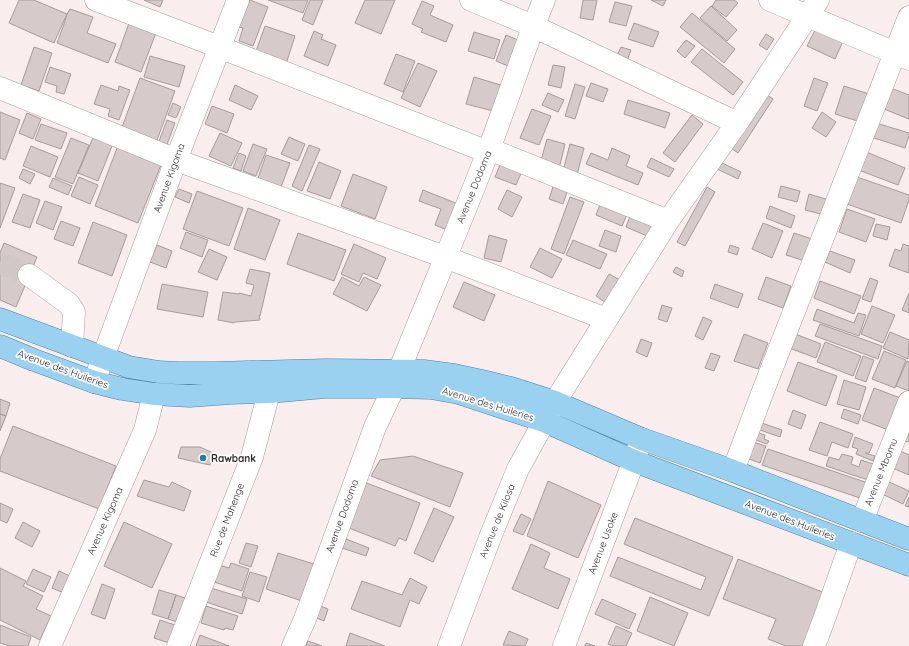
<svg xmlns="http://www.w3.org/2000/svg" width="909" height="646" viewBox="0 0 909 646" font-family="Quicksand,sans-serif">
  <rect width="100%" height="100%" fill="#f9eeed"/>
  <path fill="#d6caca" stroke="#a69c9b" d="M19 0H34L67 14 54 43 9 23Z
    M144 0H163L160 7Z
    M250 0 268 7 253 46 239 41 243 28 239 27Z
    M268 0H308L303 13Z
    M310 0H323L313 25 302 20Z
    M365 0H395L381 34 355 23Z
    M583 0H597L593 20 580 18Z
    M651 0H666L663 6Z
    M716 0H734L738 3 726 17 712 6Z
    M422 1 434 6 430 15 453 25 446 42 421 32 423 29 412 24Z
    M615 2 632 6 626 26 609 22Z
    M711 6 737 30 727 41 700 18Z
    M70 9 93 17 87 33 116 44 108 63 57 43 64 24 67 14Z
    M692 13 735 49 724 63 680 27Z
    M132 15 159 25 141 72 115 62Z
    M634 23 659 32 653 47 628 39Z
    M265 26 295 36 286 64 255 54Z
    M817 26 844 39 835 59 807 46Z
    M314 31 323 35 321 39 336 45 328 66 304 56Z
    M474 32 500 40 494 59 468 51Z
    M766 34 774 39 767 50 759 45Z
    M506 35 518 40 508 66 496 61Z
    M686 40 695 46 685 58 677 51Z
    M34 47 52 53 39 91 21 85Z
    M621 47 631 50 626 64 615 60Z
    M702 49 743 82 733 95 691 62Z
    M396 54 415 61 403 92 384 84Z
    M150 56 185 66 179 87 144 77Z
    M418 63 437 71 420 107 401 98Z
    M553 65 565 67 561 88 548 85Z
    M50 67 71 74 64 94 56 92 57 86 45 82Z
    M474 77 504 86 497 112 466 104Z
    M140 78 175 91 156 143 121 130Z
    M814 78 828 83 817 111 804 106Z
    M591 83 608 89 603 102 586 96Z
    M575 84 585 87 575 119 565 116Z
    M101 85 118 91 119 86 130 90 119 120 108 116 110 109 94 104Z
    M235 85 258 96 251 110 229 100Z
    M844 86 872 95 864 123 835 114Z
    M888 87 909 95V119L879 107Z
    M548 93 564 100 558 112 542 105Z
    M767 95 773 99 738 153 731 148Z
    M628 100 670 113 665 128 624 114Z
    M173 103 181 107 176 118 168 115Z
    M212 106 234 114 227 133 205 124Z
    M532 109 551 116 539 145 520 138Z
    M0 112 20 120 5 160 0 158Z
    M822 112 836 122 826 137 812 128Z
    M27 113 41 119 33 139 19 133Z
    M692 115 703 124 675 162 663 153Z
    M167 120 175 123 166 147 158 144Z
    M876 123 909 133V136L905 148 871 137Z
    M41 124 67 133 61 149 35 140Z
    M95 133 114 141 98 181 78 173Z
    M220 133 242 143 231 166 209 156Z
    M289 137 305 144 298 161 281 154Z
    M71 138 89 145 73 184 55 177Z
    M547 139 565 144 559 169 540 164Z
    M119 143 163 160 138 223 95 206Z
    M253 144 267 149 256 176 243 171Z
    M570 144 584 148 577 175 563 171Z
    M309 145 320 149 302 191 292 186Z
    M31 146 58 157 50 177 23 166Z
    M612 148 630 156 626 166 643 173 638 185 586 164 591 153 608 160Z
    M864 151 905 168 898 185 856 169Z
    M239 153 246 156 241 171 233 168Z
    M266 155 290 163 281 187 258 178Z
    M651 158 674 169 669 177 647 167Z
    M502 160 523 169 516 185 495 177Z
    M319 162 341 171 330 199 307 191Z
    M720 162 741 172 738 179 717 169Z
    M23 169 35 174 30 184 19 178Z
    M353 174 387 187 375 219 341 206Z
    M79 177 98 185 90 204 71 196Z
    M857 177 909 195V200L901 223 847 204Z
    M53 178 72 186 68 195 49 187Z
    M555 181 569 186 563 204 549 199Z
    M0 183 15 188 0 228Z
    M781 186 800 191 797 202 778 197Z
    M707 187 715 192 685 246 677 242Z
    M179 189 192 194 189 203 175 197Z
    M423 190 458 204 447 230 435 225 441 209 419 201Z
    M507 190 522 197 512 217 498 209Z
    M197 191 243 208 229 246 183 229Z
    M23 194 40 200 30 228 12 222Z
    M809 194 829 200 825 215 805 210Z
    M570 197 584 202 564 254 551 249Z
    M602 199 629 210 622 226 596 215Z
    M45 201 62 207 53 230 36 223Z
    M770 206 795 216 791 228 766 218Z
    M248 208 280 220 265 260 234 249Z
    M847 209 875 219 866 242 839 232Z
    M632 211 654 220 647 236 626 227Z
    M61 221 80 228 73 246 54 239Z
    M93 222 127 235 112 276 78 263Z
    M763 223 783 231 772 258 752 249Z
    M876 224 890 227 887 240 873 236Z
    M605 230 621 236 616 252 599 246Z
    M186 232 208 240 202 257 180 248Z
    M298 233 346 250 334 281 287 264Z
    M794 233 818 241 811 263 786 255Z
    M489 235 507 240 501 262 484 258Z
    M573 240 607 254 600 269 566 255Z
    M4 243 37 257 16 307 0 300V253Z
    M354 244 386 258 377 279 363 273 359 282 341 274Z
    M903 244 909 246V273L889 266 895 249 901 251Z
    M157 245 172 251 166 268 150 262Z
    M730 245 739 248 737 255 728 252Z
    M540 248 562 259 552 278 530 267Z
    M209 249 227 257 217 280 198 272Z
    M830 251 855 260 850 273 825 262Z
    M676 267 684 271 682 277 673 272Z
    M250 269 270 273 260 316 259 315 260 320 235 322 234 323 218 320 223 292 239 294V293L251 296 254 285 246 283Z
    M609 274 620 280 606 303 596 296Z
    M342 277 359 286 364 277 381 285 367 311 333 294Z
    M766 277 791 286 783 308 758 299Z
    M870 278 878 281 871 302 862 299Z
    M820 281 861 296 854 314 814 298Z
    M464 282 495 295 484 321 453 307Z
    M162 284 208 292 203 317 157 309Z
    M715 284 743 294 738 308 710 298Z
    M909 293V313L902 310Z
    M662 305 672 308 667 322 658 319Z
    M872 306 895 315 883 343 861 334Z
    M817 309 854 323 858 313 866 315 859 336 813 320Z
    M703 317 712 321 703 340 695 336Z
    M820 324 882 346 878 359 815 336Z
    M790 332 821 344 816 358 784 346Z
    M890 332 909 340 908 359 883 348Z
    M744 334 768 343 758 369 734 361Z
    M641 339 652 343 647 357 636 352Z
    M825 342 861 356 853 376 817 362Z
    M884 351 906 360 895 388 872 379Z
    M711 353 720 356 714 371 705 368Z
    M863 356 874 360 866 382 855 378Z
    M907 361 909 362V391L896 386Z
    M798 362 837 376 826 406 787 391Z
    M844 380 866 387 859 410 837 404Z
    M874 388 903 399 891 431 862 420Z
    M0 399 10 403 6 416 0 414Z
    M844 409 861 415 858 424 841 418Z
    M793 410 806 415 801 429 788 424Z
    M0 414 6 416 0 431Z
    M756 421 782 430 780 437 760 430 759 433 765 435 764 439 769 441 767 444 750 438Z
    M820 422 853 434 848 448 832 442 827 456 809 450Z
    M13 426 116 466 99 509 0 471V459Z
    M909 430V442L905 441Z
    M855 437 873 444 869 453H865L875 456 873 461 856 454 858 449 852 447Z
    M746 440 766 446 760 463 741 456Z
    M181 447H200L215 454 210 465 178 458Z
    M768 449 871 484 866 500 762 465Z
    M898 450 909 455V475L890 467Z
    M842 454 853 457 851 464 859 467 861 460 876 465 871 481 826 466 829 457 839 460Z
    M413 456 463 473 450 507 371 476 380 460Z
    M144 480 169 487 172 482 191 491 184 511 137 496Z
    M885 480 909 491 903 504 880 493Z
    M361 481 420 503 406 541 399 538 395 546 349 528Z
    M548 481 601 505 578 558 527 536Z
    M909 497V507L905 506Z
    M0 503 13 509 7 523 0 520Z
    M434 508 454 517 433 562 414 553Z
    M521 514 531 519 523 535 513 531Z
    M635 518 733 557 709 616 610 576 618 557 701 590 706 577 624 544Z
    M23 522 40 531 32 547 15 538Z
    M124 522 172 544 152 588 104 566Z
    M346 539 369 548 366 556 342 548Z
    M246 543 258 546 251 567 239 563Z
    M531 544 550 553 544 568 570 579 558 609 512 589Z
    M278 553 314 564 302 601 266 589Z
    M738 559 825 593 804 646H786L768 639 776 619 723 599Z
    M231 563 249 569 242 591 214 582 219 565 229 568Z
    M0 568 26 581 23 586 43 596 36 609 51 616 40 640 0 620Z
    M33 569 51 577 44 592 26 584Z
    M59 571 72 577 64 593 52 588Z
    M250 572 267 577 259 602 242 596Z
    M410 578 427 587 419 604 410 600 400 627 351 609 362 581 402 595Z
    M102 584 115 589 105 619 91 614Z
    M211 588 247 599 242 614 206 602Z
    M159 590 176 595 168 619 152 614Z
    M176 595 188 599 180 623 168 619Z
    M650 597 688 613 674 646 637 631Z
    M602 599 636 614 629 629 595 614Z
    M318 605 328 609 324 621 314 617Z
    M206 606 238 616 233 630 225 628 224 630 201 623Z
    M160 620 178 626 172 644 154 638Z
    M0 625 31 637 28 646H9L0 643Z
    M616 626 632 633 626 646H613L608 644Z
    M509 631 528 639 525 646 503 645Z
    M350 633 385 646H346Z
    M200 635 229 646H196Z
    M308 641 322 646H306Z
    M586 643 595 646H585Z"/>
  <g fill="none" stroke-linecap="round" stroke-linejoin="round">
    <path stroke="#d1c7c6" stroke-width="22" stroke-dasharray="22 11" stroke-linecap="butt" d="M0 263 29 275"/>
    <g stroke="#a89d9d" stroke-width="23">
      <path id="minor" d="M96 0 219 47 488 152
        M471 0 533 26 737 123
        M770 0 909 59
        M0 88 176 160 445 257 606 319
        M489 149 668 221
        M29 275 69 304 74 312 72 346
        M399 371C428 299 459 227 487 154 507 103 523 51 544 0
        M94 382 176 160 238 0
        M733 471 763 391 909 17
        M862 521 909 402
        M50 646 145 430 154 394
        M178 646 252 457 269 392
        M293 646 305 619 375 427 394 387
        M449 646 491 535 518 469 555 402 668 221 737 123 818 0
        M564 646 642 439
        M814 646 826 614 851 543"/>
    </g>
    <g stroke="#4a83a5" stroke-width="23">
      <path id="major" d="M0 319 129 367 159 372 178 373H214L326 370 424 371 454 375 482 381 511 388 555 402 642 439 733 471 909 539
        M0 346 34 360 94 382 122 389 154 394 190 396 230 393 269 392 325 387H394L431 388 459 393 544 421 634 461 909 565"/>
    </g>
    <use href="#minor" stroke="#fff" stroke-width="22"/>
    <use href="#major" stroke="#9bd1f0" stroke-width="22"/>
  </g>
  <circle fill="#207caa" stroke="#fff" stroke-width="1.5" cx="203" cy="458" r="4"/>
  <g text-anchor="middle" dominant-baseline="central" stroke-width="3.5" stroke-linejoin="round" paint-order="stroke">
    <g font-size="10" fill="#302b2b" stroke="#fff">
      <text transform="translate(169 178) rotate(-70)">Avenue Kigoma</text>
      <text transform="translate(474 187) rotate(-68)">Avenue Dodoma</text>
      <text transform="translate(63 369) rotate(20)">Avenue des Huileries</text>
      <text transform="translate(488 404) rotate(17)">Avenue des Huileries</text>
      <text transform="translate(881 472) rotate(-68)">Avenue Mbomu</text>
      <text transform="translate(342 516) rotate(-70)">Avenue Dodoma</text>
      <text transform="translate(227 520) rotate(-69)">Rue de Mahenge</text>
      <text transform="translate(790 520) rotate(21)">Avenue des Huileries</text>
      <text transform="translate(105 521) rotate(-66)">Avenue Kigoma</text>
      <text transform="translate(497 521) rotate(-68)">Avenue de Kilosa</text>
      <text transform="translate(603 543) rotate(-69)">Avenue Usoke</text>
    </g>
    <g font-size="10" font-weight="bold" fill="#302b2b" stroke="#fff" text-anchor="start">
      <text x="211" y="458">Rawbank</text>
    </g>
  </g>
</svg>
